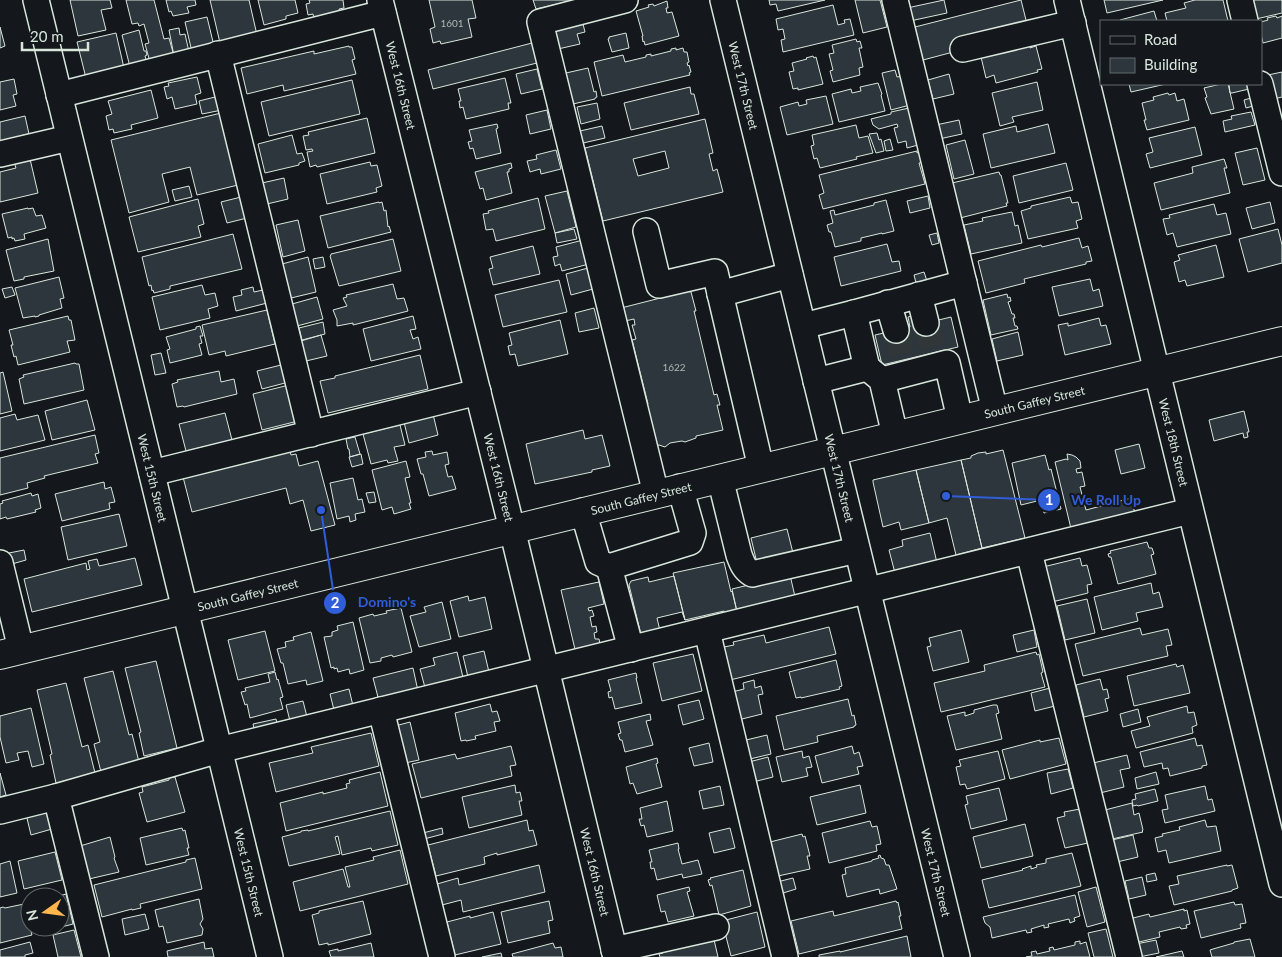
<svg xmlns="http://www.w3.org/2000/svg" width="1282" height="957" viewBox="0 0 1282 957" font-family="Lato,sans-serif">
  <rect width="100%" height="100%" fill="#14181c"/>
  <path fill="#2c363c" stroke="#d8e6dc" fill-rule="evenodd" d="M70 0H110L112 8 101 10 106 30 78 36Z
    M126 0H154L164 39 169 38 174 56 150 62 145 44 149 43 144 24 139 26 138 23 132 24Z
    M166 0H195L196 5 187 7 189 13 173 16 171 11 169 12Z
    M210 0H249L257 35 220 43Z
    M258 0H295L298 13 286 16V19L264 25Z
    M309 0H343L344 8 339 9 341 15 315 22 313 14 308 15 306 4 310 3Z
    M429 0H472L476 18 468 19 472 37 441 44 440 41 433 43 430 29 435 27Z
    M533 0H574L536 9Z
    M769 0H825L778 11 776 4 770 5Z
    M855 0H880L887 27 863 33Z
    M944 0 947 13 910 21 907 8Z
    M1021 0 1028 28 957 51 923 60 915 27Z
    M1104 0H1163L1107 13Z
    M1195 0H1223L1228 21H1167L1165 13 1186 8 1184 3Z
    M1251 0H1282V13L1256 19Z
    M667 1 668 8H666L667 13 672 12 679 36 645 45 644 41 643 42 642 36H643L636 11 649 7 648 5 653 4 654 6Z
    M833 5 838 25 845 23 844 20 850 19 854 35 783 52 781 40 785 39 783 29 778 30 776 19Z
    M1154 11 1157 21H1121L1120 20Z
    M1276 16 1277 18 1282 16V38L1263 43 1261 34V22L1268 20 1267 18Z
    M207 17 214 46 192 52 185 22Z
    M575 22 576 26 583 24 585 32 577 34 580 44 558 49 552 28Z
    M0 27 5 46 0 48Z
    M179 28 180 35 185 34 189 52 174 56 169 30Z
    M139 30 144 51H146L147 55 145 56 147 63 130 67 122 35Z
    M116 33 124 68 86 78 77 42Z
    M626 33 629 48 612 52 608 39H609V37Z
    M856 39 857 42 860 41 862 48H859L863 67 859 68 860 75 833 82 830 71 833 70 829 54 834 53 832 45Z
    M532 43 537 63 433 89 428 70Z
    M349 46V47H352L355 59 352 60 356 74 284 91 283 85 247 94 241 68 314 51V54Z
    M1030 46V48L1036 46 1042 69 1037 70 1038 72 996 83 994 75 986 78 981 57Z
    M676 48V50L683 48 684 52H687L689 62 687 63 688 66 689 65 691 72 689 73 690 75 602 96 594 62 623 55 625 62 646 57V55L651 54V56L671 51V49Z
    M813 56 814 58 816 57 823 84 798 90V88L793 89 789 72 794 71 792 63 807 59 806 58Z
    M588 68 594 92 596 91 597 97 595 98V99L573 104 566 73Z
    M537 69 542 89 521 94 516 74Z
    M895 70 897 77 903 76 910 105 891 110 882 73Z
    M1282 72V97L1274 99 1268 75Z
    M949 74 954 94 933 99 928 80Z
    M197 77 201 93 195 95 197 104 175 109 172 97 167 99 164 87 169 86 168 83Z
    M505 78 511 103H508L509 109 466 119 463 107 460 108 459 101H461L458 89Z
    M14 79 17 94 13 95 16 106 0 110V82Z
    M352 80 360 114 269 136 261 102Z
    M1037 82 1043 110 1012 117 1014 122 1000 126 992 93Z
    M878 83 882 94 881 95 885 111 839 122 832 94 851 89 852 93 861 91 860 87Z
    M1129 84H1166L1131 92Z
    M1221 84H1228L1234 109 1211 114 1205 98 1207 97 1204 88Z
    M1229 84H1248L1249 89 1232 93H1230Z
    M690 87 691 94H694L699 114 631 130 624 103Z
    M151 90 158 118 131 125 132 129 114 133 113 129 109 130 106 116 112 114 108 101Z
    M1168 93 1169 95 1175 93 1177 101 1184 99 1189 120 1147 130 1144 120H1146L1142 103 1154 100 1153 97Z
    M219 96 222 110 202 114 199 101Z
    M826 96 833 124 787 135 780 107 798 102 799 106 807 104 806 100Z
    M1251 98 1253 106 1246 108 1244 100Z
    M597 103 600 119 581 124 577 107Z
    M909 108 918 145 907 148 906 141 898 143 894 128 898 127 897 124 879 129 873 125 871 119 891 114V112Z
    M547 110 551 129 530 134 526 115Z
    M1251 112 1255 125 1225 132 1223 121 1232 119 1231 116Z
    M221 113 238 185 197 195 190 167 162 174 169 202 129 213 111 140Z
    M25 116 29 134 23 135 26 145 0 151V122Z
    M367 118 375 153 317 167 316 165 310 167 307 152 313 151 312 149 306 150 303 136 309 135 308 132Z
    M705 119 713 153 709 154 713 171 717 169 723 192 603 221 585 148ZM665 151 669 168 638 176 633 159Z
    M959 120 962 134 939 139 936 125Z
    M497 124 498 128 496 129 501 153 476 159 473 148 470 149 468 142 472 141 469 130Z
    M1048 124 1055 153 991 168 983 134 1016 126 1017 132Z
    M856 125 859 138 868 136 873 153 856 157 857 159 820 168 817 158 814 159 811 146 814 145 812 135Z
    M602 126 605 138 583 143 580 131Z
    M1195 127 1202 155 1150 168 1146 154 1153 152 1149 138Z
    M877 133 879 140 881 139 884 151 876 153 869 134Z
    M292 135 297 154 302 153 305 161 299 163V165L265 173 258 144Z
    M890 139 893 150 886 151 884 141Z
    M965 140 974 174 954 179 946 145Z
    M1257 148 1265 180 1243 185 1235 153Z
    M556 150 561 169 541 174 540 169 530 172 527 161 537 159 536 155Z
    M917 151V153L919 152 922 162 919 163 925 184 823 209 819 195 824 193 819 175Z
    M30 159 38 193 0 202V172L16 168 14 162Z
    M1224 159 1227 168H1224L1230 193 1161 210 1154 183 1193 173 1192 167Z
    M370 162 371 166 377 165 382 186 376 188 377 192 327 204 320 174Z
    M511 163 512 168 509 169V172H507L512 193 486 200 483 188 480 189 475 172Z
    M1066 163 1073 190 1019 203 1013 176Z
    M999 172 1000 175H1001L1008 203H1006L1007 206 960 218 952 183Z
    M284 178 288 199 267 204 262 183Z
    M189 186 192 197 175 201 172 190Z
    M567 191 576 227 555 233 545 196Z
    M928 196 930 208 910 213 907 201Z
    M241 197 247 218 227 223 221 202Z
    M1070 197 1072 203 1078 202 1082 219 1076 221 1078 228 1028 239 1021 211 1031 208V206Z
    M538 198 545 229 496 241 493 229 486 230 483 214 489 213 488 211Z
    M198 199 204 224 198 226 201 237 138 252 129 217Z
    M886 200 894 231 882 234V233L861 238V241L835 247 831 232H829L827 225 833 223 830 211 834 210 835 215 874 205V203Z
    M379 202V203L382 202 384 211 386 210 388 227 389 226 391 232 328 248 320 216Z
    M1270 202 1275 223 1252 229 1246 208Z
    M1214 204 1217 215 1226 213 1231 234 1177 247 1173 233 1167 235 1163 219 1170 218 1169 215Z
    M28 208V209L33 208 36 216 42 215 46 228 24 234 25 239 15 241 14 238 12 239V237L8 238 2 214Z
    M1012 212 1015 226 1018 225 1022 243 971 254 964 225 983 221 982 218Z
    M298 220 305 251 283 257 276 225Z
    M574 229 577 239 557 243 555 233Z
    M1278 229 1282 245V263L1248 272 1239 239Z
    M937 233 939 243 932 245 929 235Z
    M233 234 242 269 170 286V289L154 293 153 290 152 291 151 285 149 286 142 257Z
    M1079 238 1082 248 1088 246 1092 261 1086 262V264L1024 279 1025 283 986 293 978 261 1041 245 1042 247Z
    M48 239 54 271 24 277V279L14 281 6 250Z
    M393 239 401 271 339 286 330 256 331 255V254Z
    M583 240 589 264 562 271 560 264 555 266 553 257 558 256 556 247Z
    M887 244 892 262 899 261 901 271 841 286 834 257Z
    M1216 245 1224 277 1187 286 1185 280 1179 282 1174 262 1180 260 1178 255Z
    M533 246 540 274 493 285 489 269 493 268 490 257Z
    M308 257 316 292 291 298 282 264Z
    M323 257 325 267 315 269 313 259Z
    M588 268 593 289 571 295 566 274Z
    M924 272 928 284 917 287 914 275Z
    M59 277 64 298 60 299 62 308 39 315V316L35 317V316L23 318 15 288Z
    M1090 279 1093 291 1099 289 1103 306 1059 316 1052 287Z
    M559 280 567 312 503 327 495 295Z
    M393 284 397 299 404 298 408 311 353 325V323L337 326V320L333 310 347 306 343 298 347 297 346 295Z
    M202 285 205 295 215 293 218 306 208 309 210 318 160 330 152 297Z
    M12 287 15 295 5 298 2 289Z
    M253 287 254 292 263 290 267 303 236 311 233 297 242 295 241 290Z
    M688 291 691 292 696 311H694L714 395 717 394 720 405H717L723 430 696 436V438L685 442 682 441 670 443 665 447 659 445 652 447 643 406 648 404 632 340 636 339 632 325H635L634 319 625 321 621 308Z
    M1007 294 1008 298 1010 297 1011 301 1008 302 1012 314H1014L1015 318H1013L1015 326H1017L1018 329 991 335 983 300Z
    M317 297 323 319 297 326 292 304Z
    M594 308 599 328 579 332 575 313Z
    M267 310 275 344 226 356 225 351 209 355 202 325Z
    M916 315 918 325 951 317 958 347 882 365 875 335 910 327 908 317Z
    M68 316 69 320H71L75 340 67 341 70 352 18 365 16 356 14 357 11 345H13L9 330Z
    M413 316 416 329 410 330 413 339 418 337 421 349 371 361 363 329Z
    M1099 318 1101 326 1106 325 1111 344 1065 355 1058 325 1068 323V326Z
    M560 320 568 354 518 366 515 354 510 355 508 346 512 345 509 333Z
    M323 322 325 334 302 340 299 328Z
    M200 326 203 336H200L202 343 199 344 202 355 170 363 167 350 170 349 166 337 196 329V327Z
    M1018 332 1023 355 997 361 992 339Z
    M321 335 327 356 306 361 301 341Z
    M161 353 166 373 155 375 151 355Z
    M420 355 428 389 328 413 320 381 335 378V376Z
    M75 363 76 364H79L84 390 24 404 19 379 24 377 23 375Z
    M281 365 285 383 262 389 257 371Z
    M219 371 221 382 234 379 237 394 184 407 183 406 177 407 172 384 178 382 177 380Z
    M3 372 12 411 0 414V373Z
    M289 385 298 421 262 430 253 394Z
    M87 400 95 430 52 440 45 411Z
    M1244 411 1249 432H1247L1248 437 1244 438 1243 433 1214 441 1209 420Z
    M225 413 232 440 186 451 179 424Z
    M15 414 17 420 38 415 45 440 0 451V418Z
    M433 414 438 435 409 443 404 422Z
    M400 425 405 445 394 447 398 461 388 463 387 460 371 464 363 434Z
    M583 430 585 439 602 435 610 466 592 470V472L535 484 526 444Z
    M95 435 99 453 95 454 98 463 44 476 45 478 27 483 28 488 0 495V458Z
    M355 437 360 454 350 457 349 449H348L346 439Z
    M1139 444 1145 468 1121 474 1115 450Z
    M289 447 291 455 296 454 299 466 318 461 335 525 311 531 303 500 290 504 286 488 192 512 183 477Z
    M1003 450 1025 538 982 548 961 460 971 458V456L978 453 986 452V454Z
    M432 451 433 455 447 452 449 464 445 465 448 477 452 476 456 489 429 496 423 474H421L417 459 426 457 425 452Z
    M361 454 363 464 352 467 349 457Z
    M1067 454 1072 455 1076 457 1080 461 1081 468 1076 469 1077 473 1082 472 1085 486 1080 487 1086 510 1131 498 1137 521 1073 537 1055 462 1066 459 1068 460Z
    M1045 455 1049 470 1051 469 1061 509 1044 513 1041 500 1021 505 1012 463Z
    M961 460 982 548 956 555 947 518 929 523 916 470Z
    M406 461 410 477 405 478 411 503H409L411 509 394 514 392 507 382 510 372 470Z
    M916 470 929 523 901 530 899 522 883 527 873 482V480Z
    M353 478 358 500 362 499 365 512 355 514 356 520 350 522 349 516 337 519 330 483Z
    M104 482 105 489 111 487 115 502 109 503 110 509 62 521 55 494Z
    M374 492 376 502 369 503 366 493Z
    M31 493 32 496 38 494 41 508 35 510 36 512 7 519 6 517 0 519V504L3 503 2 501Z
    M119 514 127 546 68 560 61 527Z
    M787 529 793 553 757 563 751 538Z
    M930 533 938 567 896 577 889 550 903 546 902 540Z
    M1147 542 1149 548H1152L1154 554 1151 555 1156 574 1118 584 1111 557H1109L1108 554 1111 553 1110 551Z
    M24 550 26 560 12 564 9 553Z
    M135 558 142 585 32 612 24 579 86 563 87 570 90 569 88 561 97 559 99 566Z
    M1080 558 1082 566 1087 565 1092 584 1087 585 1088 593 1052 602 1043 567Z
    M724 562 731 592 732 591 738 616 726 619 724 611 685 620 673 573Z
    M790 575 796 601 738 616 732 589Z
    M674 576 685 620 682 612 657 618 661 635 642 639 629 585 631 581 648 577 649 582Z
    M599 582 604 604 588 608 589 611 592 610 594 616 590 617 592 627 596 626 597 632 594 633 595 639H599L600 644 577 658 561 590Z
    M1151 583 1153 594 1159 592 1163 607 1136 613 1138 621 1102 630 1094 597Z
    M468 596 469 601 485 597 492 629 459 637 450 601Z
    M1087 599 1095 633 1065 640 1057 606Z
    M442 602 451 639 419 647 410 616 426 612 424 607Z
    M401 608 412 652 393 657 392 655 381 658V661L370 663 359 618 373 614 374 616 387 613 386 611Z
    M353 622 364 670 350 674 349 669 338 672 337 668 334 669V667L331 668 324 637 332 636V632L338 630 337 626Z
    M829 627 836 654 730 680 725 661H727L724 647 734 645 733 642 764 635 766 643Z
    M1140 628 1142 635 1168 629 1172 645 1166 646 1168 656 1083 676 1075 644Z
    M961 630 969 662 933 671 927 647 931 646 929 638Z
    M1034 630 1037 647 1017 652 1013 635Z
    M265 631 275 671 238 680 228 640Z
    M311 632 323 681 307 685 306 680 288 684 283 663H281L277 649 286 647 285 642 294 640 293 637Z
    M484 651 489 672 468 677 463 656Z
    M457 652 465 686 427 695 420 669 435 665 433 658Z
    M1036 652 1037 655 1039 654 1043 672 1041 673 1045 687 941 712 934 683 985 671 984 665Z
    M693 654 702 691 662 701 653 663Z
    M836 660 842 686 839 687 840 689 801 698V697L796 698 789 672Z
    M156 661 177 748 144 756 139 733 141 732 125 668Z
    M1176 664 1177 667 1183 665 1190 693 1134 706 1127 676Z
    M413 668 418 691 379 701 373 678Z
    M113 671 129 735 132 734 139 762 101 772 94 744 100 742 84 678Z
    M275 672 277 680 278 679 283 697 280 698 283 709 250 718 247 704 245 705 241 692 246 691 245 688 270 682 268 674Z
    M636 673 637 678H636L642 703 615 709 612 697 609 698 608 692 611 691 608 680Z
    M1100 679 1103 690 1107 689 1109 698 1105 699 1108 711 1084 717 1076 685Z
    M754 680 755 688 761 686 763 694 758 695 762 714 738 720 732 692 744 689 743 683Z
    M66 683 82 747 88 745 95 773 56 783 50 755 52 754 37 690Z
    M1050 688 1055 706 1035 711 1031 693Z
    M349 689 354 710 335 714 330 694Z
    M848 699 852 716 854 715 856 725 854 726V727L817 736 818 742 784 750 776 716Z
    M699 700 704 719 683 725 678 705Z
    M303 701 308 721 291 725 286 705Z
    M490 704 492 712 497 711 500 721 494 722 496 731 475 736 476 739 466 741V740L461 741 455 713Z
    M993 705H997L999 713 996 714 1002 739 956 750 947 716 965 712V716L974 713V710Z
    M1187 706 1188 713 1194 712 1197 725 1192 727 1193 733 1136 748 1131 731 1150 726 1147 717Z
    M31 708 44 764 32 767 28 751 17 753 19 760 6 763 0 737V716Z
    M1138 709 1141 722 1123 727 1120 714Z
    M650 714 651 720 646 721 653 745 625 752 622 740H620L618 734 621 733 618 722Z
    M276 719 279 731 256 737 253 724Z
    M410 722 419 760 405 763 395 726Z
    M371 733 379 766 276 792 269 763 313 753 311 747Z
    M767 735 771 754 750 759 746 740Z
    M1059 738 1066 764 1010 779 1002 750 1040 740V742Z
    M1195 738 1197 746 1202 745 1207 765 1202 766V768L1170 776 1168 768 1163 769 1162 763 1144 767 1140 752Z
    M709 743 713 762 694 766 689 748Z
    M511 746 516 765 510 766 512 776 421 798 412 764 455 754 457 759Z
    M852 746 854 754 859 752 863 766 857 767 859 774 822 783 815 756Z
    M802 751 803 758 809 756 812 767 806 768 808 776 782 782 776 757Z
    M998 751 1005 779 967 789 965 784 960 785 956 767 961 766 959 760Z
    M1127 755 1130 768 1120 770 1124 787 1100 793 1093 763Z
    M768 757 773 777 753 782 749 762Z
    M657 758 658 763 656 764 662 787 637 794 633 783 630 784 626 767Z
    M1068 769 1073 788 1051 794 1047 773Z
    M380 772 388 806 286 831 280 803 323 792V794L347 788 346 784 350 783 349 780Z
    M1156 772 1159 784 1137 789 1135 778Z
    M0 773 6 795 0 797Z
    M175 777 185 812 147 822 139 793 143 792 142 787 169 780V778Z
    M515 785 516 793 520 792 522 801H519L522 815 469 828 462 797Z
    M860 785 866 813 817 825 810 797Z
    M720 786 724 805 703 809 699 791Z
    M1205 786 1208 800 1212 799 1215 811 1165 823 1162 810 1168 809 1165 795Z
    M999 788 1007 820 971 829 965 805 968 804 966 796Z
    M1155 789 1158 801 1138 806 1137 805 1133 806 1132 800 1136 799 1135 794Z
    M667 801 673 831 647 837 644 825 641 826 639 819H642L640 808Z
    M1132 803 1134 815 1139 813 1143 830 1142 831 1143 832 1112 839 1105 810Z
    M47 809 52 829 31 835 26 814Z
    M1080 809 1088 843 1065 848 1057 818 1065 816 1064 812Z
    M390 811 398 845 372 851 371 848 342 855 338 836 335 837 340 854 289 866 282 837 301 832V831L308 830V831Z
    M527 820 529 831 533 830 537 845 497 855V853L484 857 485 864 436 876 428 845Z
    M1205 820 1207 827 1216 826 1221 851 1169 863 1166 850 1158 852 1155 838 1163 836 1162 834 1180 830 1179 827Z
    M870 821 872 827 877 826 881 844 876 845 877 851 829 863 822 833Z
    M1025 824 1033 856 981 868 973 837Z
    M182 828 183 831 185 830 189 848H187L189 855 146 865 140 838Z
    M442 828 443 834 424 839 423 833Z
    M730 828 735 848 714 853 709 833Z
    M802 834 803 837 805 836 810 856H807L810 869 778 876 770 842Z
    M1133 835 1138 857 1117 862 1112 840Z
    M110 837 115 857 114 858 119 872 89 879 80 846Z
    M678 843 679 849H678L682 864 698 860 702 874 683 878 682 874 657 880 654 868 651 869 650 862H652L649 850Z
    M400 850 408 884 300 911 293 882 343 869 348 887H350L345 867 374 860 373 857Z
    M55 852 62 880 24 889 18 861Z
    M1072 853 1081 886 989 908 982 880 1023 870 1022 869 1031 866V869L1037 867 1036 865 1046 863V859Z
    M880 855 881 858 884 859 886 865H889L897 889 880 894 879 889 847 897 842 875 846 874 845 868 872 861V860L879 858 878 856Z
    M195 858 202 889 140 904 141 908 132 910V909L102 917 94 885 186 862V860Z
    M10 861 17 893 0 897V864Z
    M539 865 545 892 463 912 461 900 442 905 437 884 458 878 459 885Z
    M1227 865V866L1232 865 1238 888 1232 890V891L1174 905 1169 886 1179 884 1177 876Z
    M743 870 751 906 719 915 712 885 710 886 708 880 711 879 710 878Z
    M1155 873 1157 880 1147 882 1146 875Z
    M1142 877 1146 895 1129 899 1125 881Z
    M793 878 796 889 780 894 777 882Z
    M689 887 690 891 687 892 694 916 668 922 665 911 661 912 657 895Z
    M1096 887 1105 922 1087 927 1078 892Z
    M66 894 73 924 42 932 41 927H60V897H56Z
    M1075 895 1080 916 1074 918 1075 921 1070 923 1069 919 1048 924 1049 927 1044 928V925L1031 929 1032 932 1027 933 1026 930 992 938 990 927 985 923 983 917Z
    M199 899 203 919 200 924 203 929 202 935 167 943 163 926 159 927 155 910Z
    M363 901 371 934 328 945V943L319 945 312 915 319 913V911Z
    M549 901 553 920 548 921 550 933 508 943 501 912Z
    M896 901 897 903 898 902 901 916H899L902 929 799 954 791 921 833 911 834 916Z
    M1234 902 1235 905 1242 904 1246 923 1240 924 1241 928 1201 938 1194 911Z
    M24 904 32 935 0 943V908L3 907 5 908Z
    M1184 909V911L1187 910 1190 924 1186 925 1187 928 1181 929 1180 927 1159 932 1160 937 1135 943 1129 919 1149 914 1150 917Z
    M493 912 501 944 455 955 447 922 470 916V918Z
    M757 912 765 947 731 956 722 921Z
    M145 914 149 929 125 935 122 919Z
    M1106 929 1113 957H1094L1088 933Z
    M74 930 81 957H58L53 935Z
    M712 931 718 957H660L659 954 663 953 660 944Z
    M907 936 911 957H819V955L840 951V952Z
    M1250 939 1255 957H1212L1210 950 1213 949 1234 943V942Z
    M1156 940 1159 953 1139 957 1136 944Z
    M1080 941V944L1086 942 1090 957H1026L1032 956 1031 952 1036 951 1037 954 1050 951 1049 948 1053 947 1054 950 1075 945V942Z
    M30 942 33 953 25 955V957H0V950Z
    M204 942 205 949 212 948 214 957H168L167 951Z
    M371 943 374 957H331L329 951 338 949V951Z
    M553 943 555 948 561 947 563 957H513L512 954Z
    M1182 951 1184 957H1156Z
    M501 953 502 957H482Z"/>
  <g fill="none" stroke-linecap="round" stroke-linejoin="round">
    <path stroke="#313739" stroke-width="25" stroke-dasharray="25 12" stroke-linecap="butt" d="M926 323 934 353
      M896 330 903 360"/>
    <g stroke="#d8e6dc" stroke-width="28">
      <g id="minor">
        <path id="s1" d="M36 0 270 957"/>
        <path id="s2" d="M380 0 512 529 616 957"/>
        <path d="M625 0 540 22 656 494"/>
        <path id="s3" d="M723 0 957 957"/>
        <path d="M895 0 995 411"/>
        <path id="s4" d="M1067 0 1157 372 1282 884"/>
        <path d="M1240 0 1245 21"/>
        <path d="M963 49 1073 23"/>
        <path d="M218 54 311 434"/>
        <path d="M1260 84 1282 173"/>
        <path d="M59 95 383 13"/>
        <path d="M0 154 69 138"/>
        <path d="M646 231 659 285 715 272 761 468"/>
        <path d="M720 294 790 275"/>
        <path d="M919 295 926 323"/>
        <path d="M888 303 896 330"/>
        <path d="M803 326 854 313 964 283"/>
        <path d="M870 370 882 380 895 435"/>
        <path d="M882 380 947 363 960 419"/>
        <path d="M816 381 867 368 854 313"/>
        <path d="M152 473 478 392"/>
        <path d="M720 478 739 555C742 563 744 569 752 574L857 550"/>
        <path d="M583 511 598 562 609 567 690 542 693 533 680 487"/>
        <path d="M1029 552 1129 957"/>
        <path d="M0 563 21 649"/>
        <path d="M609 567 631 649"/>
        <path d="M707 631 785 957"/>
        <path d="M381 710 442 957"/>
        <path d="M56 797 96 957"/>
        <path d="M0 811 56 797 219 750 1190 511"/>
        <path d="M614 950 716 927"/>
      </g>
    </g>
    <g stroke="#d8e6dc" stroke-width="30">
      <g id="major">
        <path id="s5" d="M0 655 1282 341"/>
      </g>
    </g>
    <use href="#minor" stroke="#14181c" stroke-width="25"/>
    <use href="#major" stroke="#14181c" stroke-width="28"/>
  </g>
  <g text-anchor="middle" dominant-baseline="central" stroke-width="4" stroke-linejoin="round" paint-order="stroke">
    <g font-size="10" fill="#adbab4">
      <text x="452" y="23">1601</text>
      <text x="674" y="367">1622</text>
    </g>
    <g font-size="12" fill="#d8e6dc" stroke="#14181c">
      <text stroke="none"><textPath href="#s2" startOffset="88">West 16th Street</textPath></text>
      <text stroke="none"><textPath href="#s3" startOffset="88">West 17th Street</textPath></text>
      <text stroke="none"><textPath href="#s5" startOffset="1065">South Gaffey Street</textPath></text>
      <text stroke="none"><textPath href="#s4" startOffset="455">West 18th Street</textPath></text>
      <text stroke="none"><textPath href="#s1" startOffset="492">West 15th Street</textPath></text>
      <text stroke="none"><textPath href="#s2" startOffset="492">West 16th Street</textPath></text>
      <text stroke="none"><textPath href="#s3" startOffset="492">West 17th Street</textPath></text>
      <text stroke="none"><textPath href="#s5" startOffset="660">South Gaffey Street</textPath></text>
      <text stroke="none"><textPath href="#s5" startOffset="255">South Gaffey Street</textPath></text>
      <text stroke="none"><textPath href="#s1" startOffset="898">West 15th Street</textPath></text>
      <text stroke="none"><textPath href="#s2" startOffset="898">West 16th Street</textPath></text>
      <text stroke="none"><textPath href="#s3" startOffset="898">West 17th Street</textPath></text>
    </g>
  </g>
  <path fill="none" stroke="#305dd8" stroke-width="2" d="M946 496L1049 500M321 510L335 603"/>
  <g fill="#305dd8" stroke="#14181c" stroke-width="2">
    <circle cx="946" cy="496" r="5"/>
    <circle cx="321" cy="510" r="5"/>
    <circle cx="1049" cy="500" r="12"/>
    <circle cx="335" cy="603" r="12"/>
  </g>
  <g font-size="15" text-anchor="middle" font-weight="bold" fill="#fff">
    <text x="1049" y="505">1</text>
    <text x="335" y="608">2</text>
  </g>
  <g font-size="14" text-anchor="middle" font-weight="bold" fill="#305dd8" stroke="#14181c" stroke-width="4" stroke-linejoin="round" paint-order="stroke">
    <text x="1106" y="505">We Roll Up</text>
    <text x="387" y="607">Domino's</text>
  </g>
  <rect x="1100" y="20" width="162" height="65" fill="#14181c" stroke="#626a69"/>
  <rect x="1110" y="36" width="25" height="8" fill="#14181c" stroke="#626a69"/>
  <text x="1144" y="45" font-size="15" fill="#d8e6dc">Road</text>
  <rect x="1110" y="58" width="25" height="15" fill="#2c363c" stroke="#626a69"/>
  <text x="1144" y="70" font-size="15" fill="#d8e6dc">Building</text>
  <g transform="translate(45 912) rotate(256)"><circle r="24" fill="#14181c" stroke="#626a69"/>
  <path d="M0-4L9 19L0 12L-9 19Z" fill="#ffb74d"/>
  <text y="-8" font-size="14" font-weight="bold" text-anchor="middle" fill="#d8e6dc">N</text>
  </g>
  <path d="M22 42v8h66v-8" fill="none" stroke="#d8e6dc" stroke-width="2.5"/>
  <text x="30" y="42" font-size="15" fill="#d8e6dc" stroke="#14181c" stroke-width="4" paint-order="stroke">20 m</text>
</svg>
